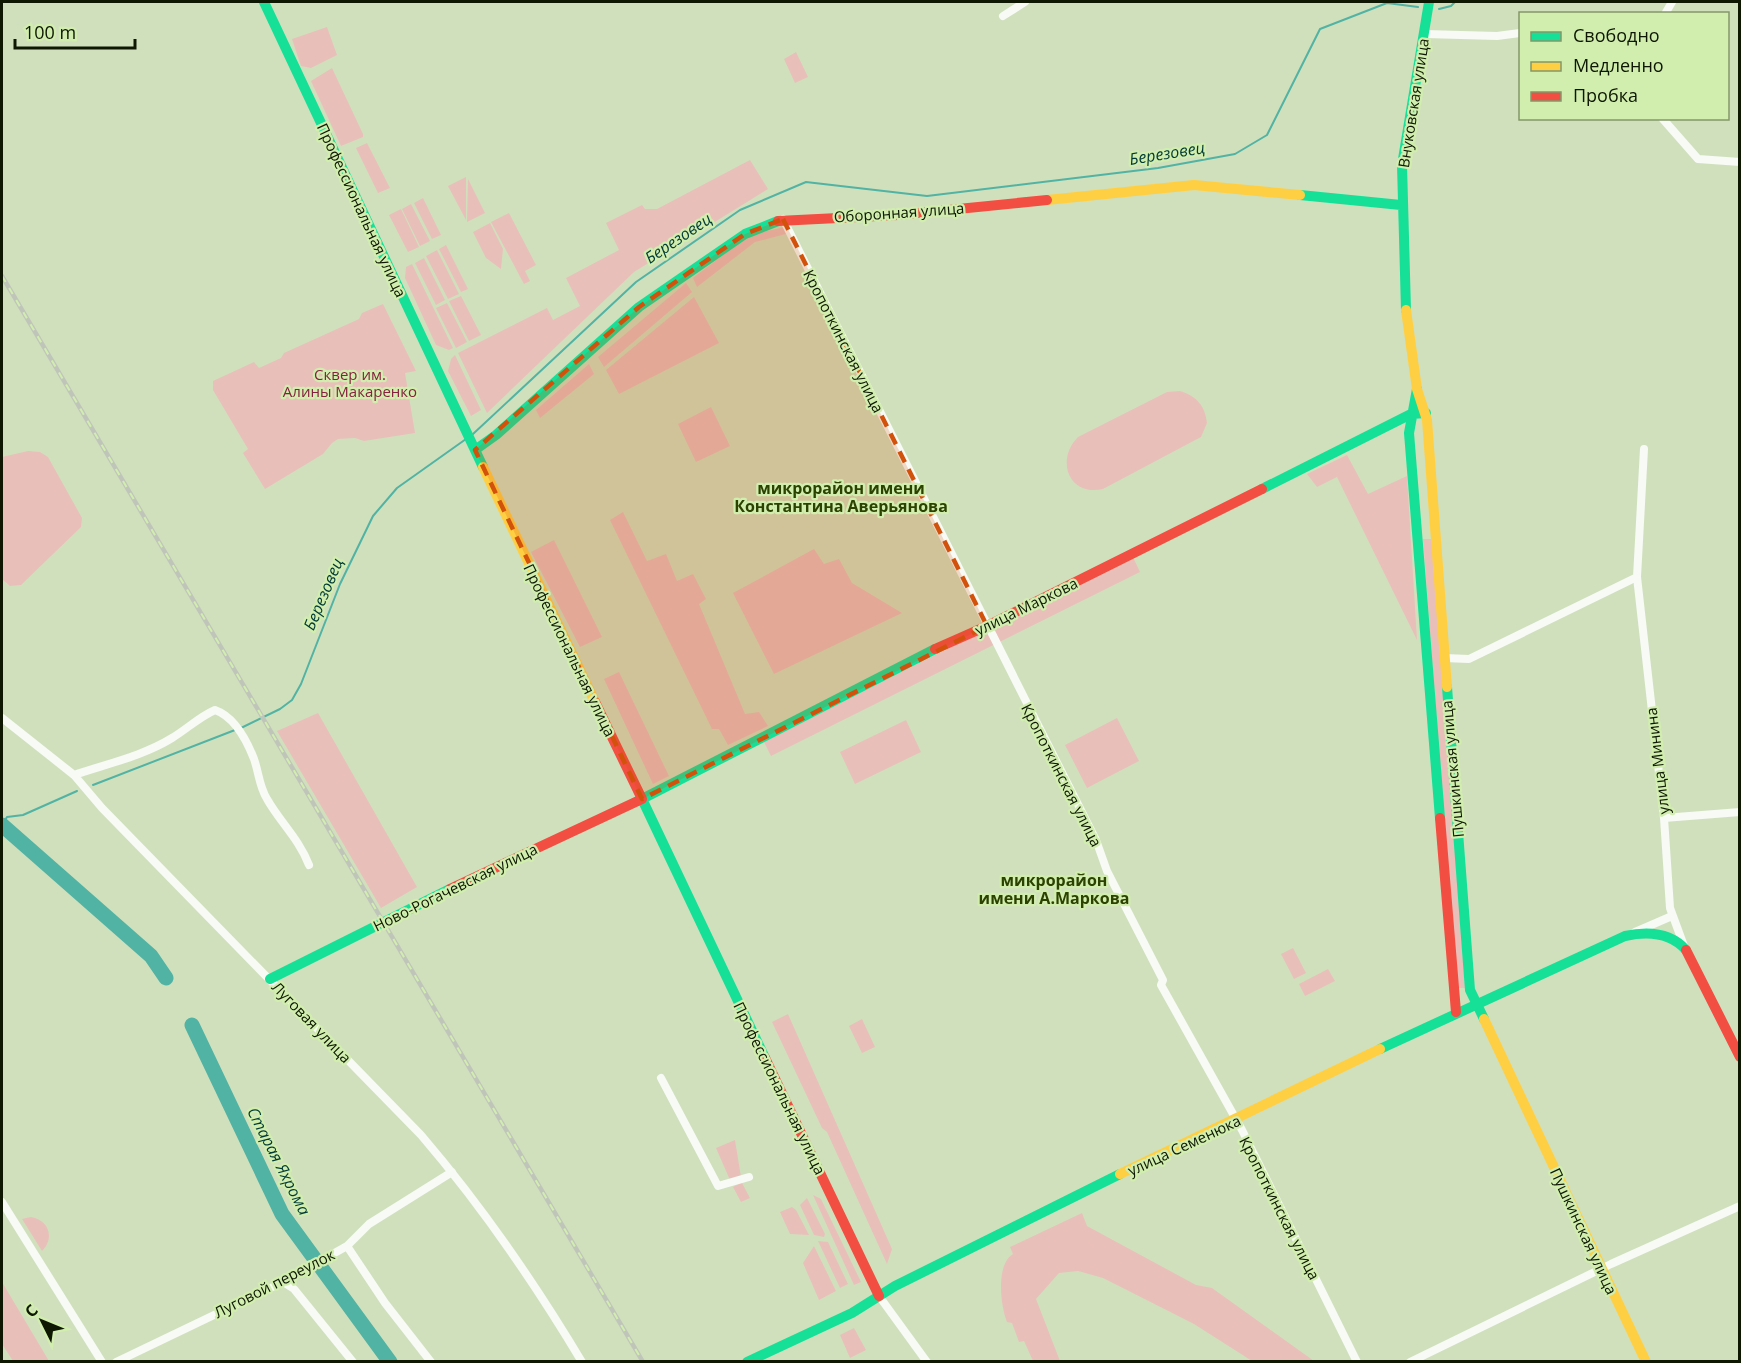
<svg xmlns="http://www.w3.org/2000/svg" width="1741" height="1363" viewBox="0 0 1741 1363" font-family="'Open Sans',sans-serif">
  <rect width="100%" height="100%" fill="#d0e0bd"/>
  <path fill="#e8c0b9" d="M327 27 337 55 311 68 301 66 292 39Z
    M796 52 808 77 795 83 784 59Z
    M332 68 363 134V137L341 146 311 81Z
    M367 143 390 188 378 193 356 148Z
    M750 160 768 189 634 272 487 413 458 353 547 308 553 320 580 306 566 278 619 250 606 223 642 205 645 209H657Z
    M466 177V220L448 186Z
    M468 179 485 213 467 222Z
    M423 198 441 235 432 239 414 203Z
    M411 204 430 241 420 246 402 209Z
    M401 209 419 247 408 252 389 215Z
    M509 213 536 265 525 271 530 281 524 284 491 222Z
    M490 223 503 249 501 269 486 258 473 232Z
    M785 227 786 234 755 242 697 287 693 278 749 235Z
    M446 245 468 289 461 292 439 249Z
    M437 250 459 294 448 299 426 256Z
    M424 258 445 300 436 305 415 263Z
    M412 264 453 348 449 350 436 345 405 278 406 267Z
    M686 283 692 292 604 367 598 357Z
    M461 296 481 335 469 341 449 301Z
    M694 297 719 343 619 394 606 370Z
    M447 303 467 342 456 348 436 308Z
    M383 304 416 371 405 373 415 433 364 441 355 438 338 439 332 443 323 454 265 489 243 453 248 449 213 390V381L254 362 259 368 281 358 284 353 359 319 362 313Z
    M455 355 481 410 471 416 448 371 451 359Z
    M589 364 594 374 540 418 536 410Z
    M1180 391C1196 396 1205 405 1207 423L1201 437 1103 489C1069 497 1055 460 1078 437L1167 392Z
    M711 407 730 446 696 462 678 424Z
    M28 451 40 452 48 457 82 518 81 527 21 585 10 586 2 579V457Z
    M1347 455 1368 494 1407 476 1417 640 1337 477 1317 487 1307 474Z
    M623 512 647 561 666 554 677 581 693 574 706 599 699 604 745 714 759 712 768 726 728 745 719 729H712L610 520Z
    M1423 539H1432L1465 988H1457Z
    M554 540 602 637 580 647 531 552Z
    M814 549 824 564 839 559 852 583 902 613 774 674 733 593Z
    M1133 557 1140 572 771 756 763 740Z
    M619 672 669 776 653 784 604 679Z
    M318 713 417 887 381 908 277 731Z
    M1117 718 1139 761 1087 788 1065 745Z
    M906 720 921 752 855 784 840 752Z
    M1293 948 1306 973 1294 979 1281 954Z
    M1328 969 1335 981 1305 996 1299 984Z
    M788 1014 892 1249 887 1264 827 1132 822 1128 772 1022Z
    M862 1019 875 1047 862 1053 849 1026Z
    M735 1140 742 1183 750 1198 741 1202 733 1187 741 1183 730 1180 716 1148Z
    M813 1195 821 1199 861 1282 854 1285Z
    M807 1198 825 1234 824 1237 814 1235 800 1205Z
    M792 1207 796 1210 809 1235 790 1234 780 1212Z
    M1082 1213 1087 1226 1196 1285 1212 1288 1314 1361H1252L1194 1324 1103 1278 1078 1271 1059 1273 1036 1299 1060 1361H1033L1024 1341 1019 1342 1012 1323 1007 1322C1000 1304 996 1264 1013 1254L1010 1247Z
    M31 1217C49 1220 55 1238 42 1251L22 1219Z
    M818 1241 828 1242 848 1284 840 1288Z
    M814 1246 836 1291 819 1300 803 1263Z
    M2 1282 49 1361H13L2 1344Z
    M854 1328 866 1350 850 1358 840 1335Z"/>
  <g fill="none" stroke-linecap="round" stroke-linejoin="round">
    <path stroke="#51b3a3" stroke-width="2" d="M1439 9 1451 6 1455 2
      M473 434 636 282 740 210 806 182 927 196 1158 168 1235 154 1267 135 1320 29 1387 3 1418 7
      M241 728 280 709 292 700 301 684 340 584 373 516 397 488 466 439
      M93 785 235 730
      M2 825 7 817 23 815 77 791"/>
    <path stroke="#51b3a3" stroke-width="15" d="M2 825 151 956 166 978
      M192 1025 282 1214 390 1362"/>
    <path stroke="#f8faf5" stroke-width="8" d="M1665 14 1672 2
      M1003 16 1025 2
      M1425 34 1497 36 1520 33
      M1662 118 1698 159 1740 162
      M783 219 1096 840 1107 871 1163 980 1161 985 1242 1130 1357 1362
      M1644 449 1637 577 1664 818 1670 908 1684 946
      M1444 658 1469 659 1637 577
      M2 718 74 775 102 808 421 1135C481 1205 534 1282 582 1362
      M74 775C106 764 143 756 172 738 187 729 199 717 215 710 235 717 247 741 254 759 259 773 259 786 267 799 280 822 299 839 309 865
      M1664 818 1740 812
      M1635 932 1672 916
      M661 1078 718 1186 749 1177
      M2 1202 102 1362
      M347 1246 385 1303 431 1362
      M283 1282 294 1289 353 1362
      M879 1296 927 1362
      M116 1362 283 1282 347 1246 369 1224 452 1172
      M1410 1362 1611 1264 1740 1206"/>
    <path stroke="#16e098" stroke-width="10" d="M264 2 483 467
      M1300 195 1401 205
      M1406 310 1402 165 1429 2
      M1417 389 1409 433 1440 818
      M475 450 496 435 639 307 745 234 778 221
      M1262 489 1411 414 1426 413
      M1447 687 1470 990 1484 1019
      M270 979 450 889
      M1380 1049 1625 936C1648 931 1670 932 1686 950
      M765 1058 642 799 935 649
      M747 1362 852 1313 895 1286 1120 1174"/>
    <path stroke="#ffcf43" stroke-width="10" d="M1047 200 1194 185 1300 195
      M1406 310 1417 389 1427 420 1447 687
      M483 467 595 702
      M1484 1019 1646 1362
      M1120 1174 1380 1049"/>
    <path stroke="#f24e42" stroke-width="10" d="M778 221 898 215 1047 200
      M935 649 987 626 1262 489
      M1440 818 1456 1012
      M450 889 642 799 595 702
      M1686 950 1740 1057
      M765 1058 879 1296"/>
    <g stroke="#c0c5ba" stroke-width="4.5">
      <path id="rail" d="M2 276 643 1362"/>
    </g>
    <use href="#rail" stroke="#d1eeaf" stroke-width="2" stroke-dasharray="7" stroke-linecap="butt"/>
  </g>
  <path fill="#d2520b" fill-opacity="0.2" stroke="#d2520b" stroke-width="4.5" stroke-dasharray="12 8" stroke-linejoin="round" d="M783 219 987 626 642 799 475 450 639 307 745 234Z"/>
  <g text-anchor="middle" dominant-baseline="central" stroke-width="4.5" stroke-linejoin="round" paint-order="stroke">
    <g font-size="15" fill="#0d1702" stroke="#d1eeaf">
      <text transform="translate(1413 103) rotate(-81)">Внуковская улица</text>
      <text transform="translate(362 210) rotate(65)">Профессиональная улица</text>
      <text transform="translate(899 212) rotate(-4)">Оборонная улица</text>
      <text transform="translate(844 341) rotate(63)">Кропоткинская улица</text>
      <text transform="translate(1026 606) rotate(-26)">улица Маркова</text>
      <text transform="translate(570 650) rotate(64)">Профессиональная улица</text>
      <text transform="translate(1657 761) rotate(-97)">улица Минина</text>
      <text transform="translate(1452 769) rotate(-95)">Пушкинская улица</text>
      <text transform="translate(1062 775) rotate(63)">Кропоткинская улица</text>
      <text transform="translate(455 887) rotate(-26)">Ново-Рогачевская улица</text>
      <text transform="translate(312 1022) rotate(46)">Луговая улица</text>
      <text transform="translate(780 1088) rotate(64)">Профессиональная улица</text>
      <text transform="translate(1184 1145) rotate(-25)">улица Семенюка</text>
      <text transform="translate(1280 1208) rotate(63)">Кропоткинская улица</text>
      <text transform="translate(1584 1231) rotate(65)">Пушкинская улица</text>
      <text transform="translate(274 1283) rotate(-27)">Луговой переулок</text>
    </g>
    <g font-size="15" fill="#86213e" stroke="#d1eeaf">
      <text x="350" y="374">Сквер им.<tspan x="350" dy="17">Алины Макаренко</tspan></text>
    </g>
    <g font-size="16" font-style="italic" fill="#003935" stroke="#d1eeaf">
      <text transform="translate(1167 153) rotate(-9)">Березовец</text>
      <text transform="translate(678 238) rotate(-34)">Березовец</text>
      <text transform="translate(323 594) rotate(-67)">Березовец</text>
      <text transform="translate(279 1161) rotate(63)">Старая Яхрома</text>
    </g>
    <g font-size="16" font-weight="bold" fill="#2c4203" stroke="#d1eeaf">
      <text x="841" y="488">микрорайон имени<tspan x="841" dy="18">Константина Аверьянова</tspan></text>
      <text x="1054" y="880">микрорайон<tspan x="1054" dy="18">имени А.Маркова</tspan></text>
    </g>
  </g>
  <rect width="1741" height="1363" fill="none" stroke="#0d1702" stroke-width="6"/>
  <rect x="1519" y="12" width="210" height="108" fill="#d1eeaf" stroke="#83986a" stroke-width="1.5"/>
  <rect x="1531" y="32" width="30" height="9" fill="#16e098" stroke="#83986a" stroke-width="1.5"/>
  <text x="1573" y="42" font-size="18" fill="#0d1702">Свободно</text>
  <rect x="1531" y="62" width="30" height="9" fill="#ffcf43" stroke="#83986a" stroke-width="1.5"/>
  <text x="1573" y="72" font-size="18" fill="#0d1702">Медленно</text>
  <rect x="1531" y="92" width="30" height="9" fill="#f24e42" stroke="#83986a" stroke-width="1.5"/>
  <text x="1573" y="102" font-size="18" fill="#0d1702">Пробка</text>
  <g transform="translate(42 1321) rotate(313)" stroke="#d1eeaf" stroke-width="4.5" paint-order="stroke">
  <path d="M0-4.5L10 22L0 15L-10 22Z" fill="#0d1702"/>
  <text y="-9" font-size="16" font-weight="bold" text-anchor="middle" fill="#0d1702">С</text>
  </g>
  <path d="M15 39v9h120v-9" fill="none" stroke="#0d1702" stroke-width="3"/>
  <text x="24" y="39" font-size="18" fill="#0d1702" stroke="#d1eeaf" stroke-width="4.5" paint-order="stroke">100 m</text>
</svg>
